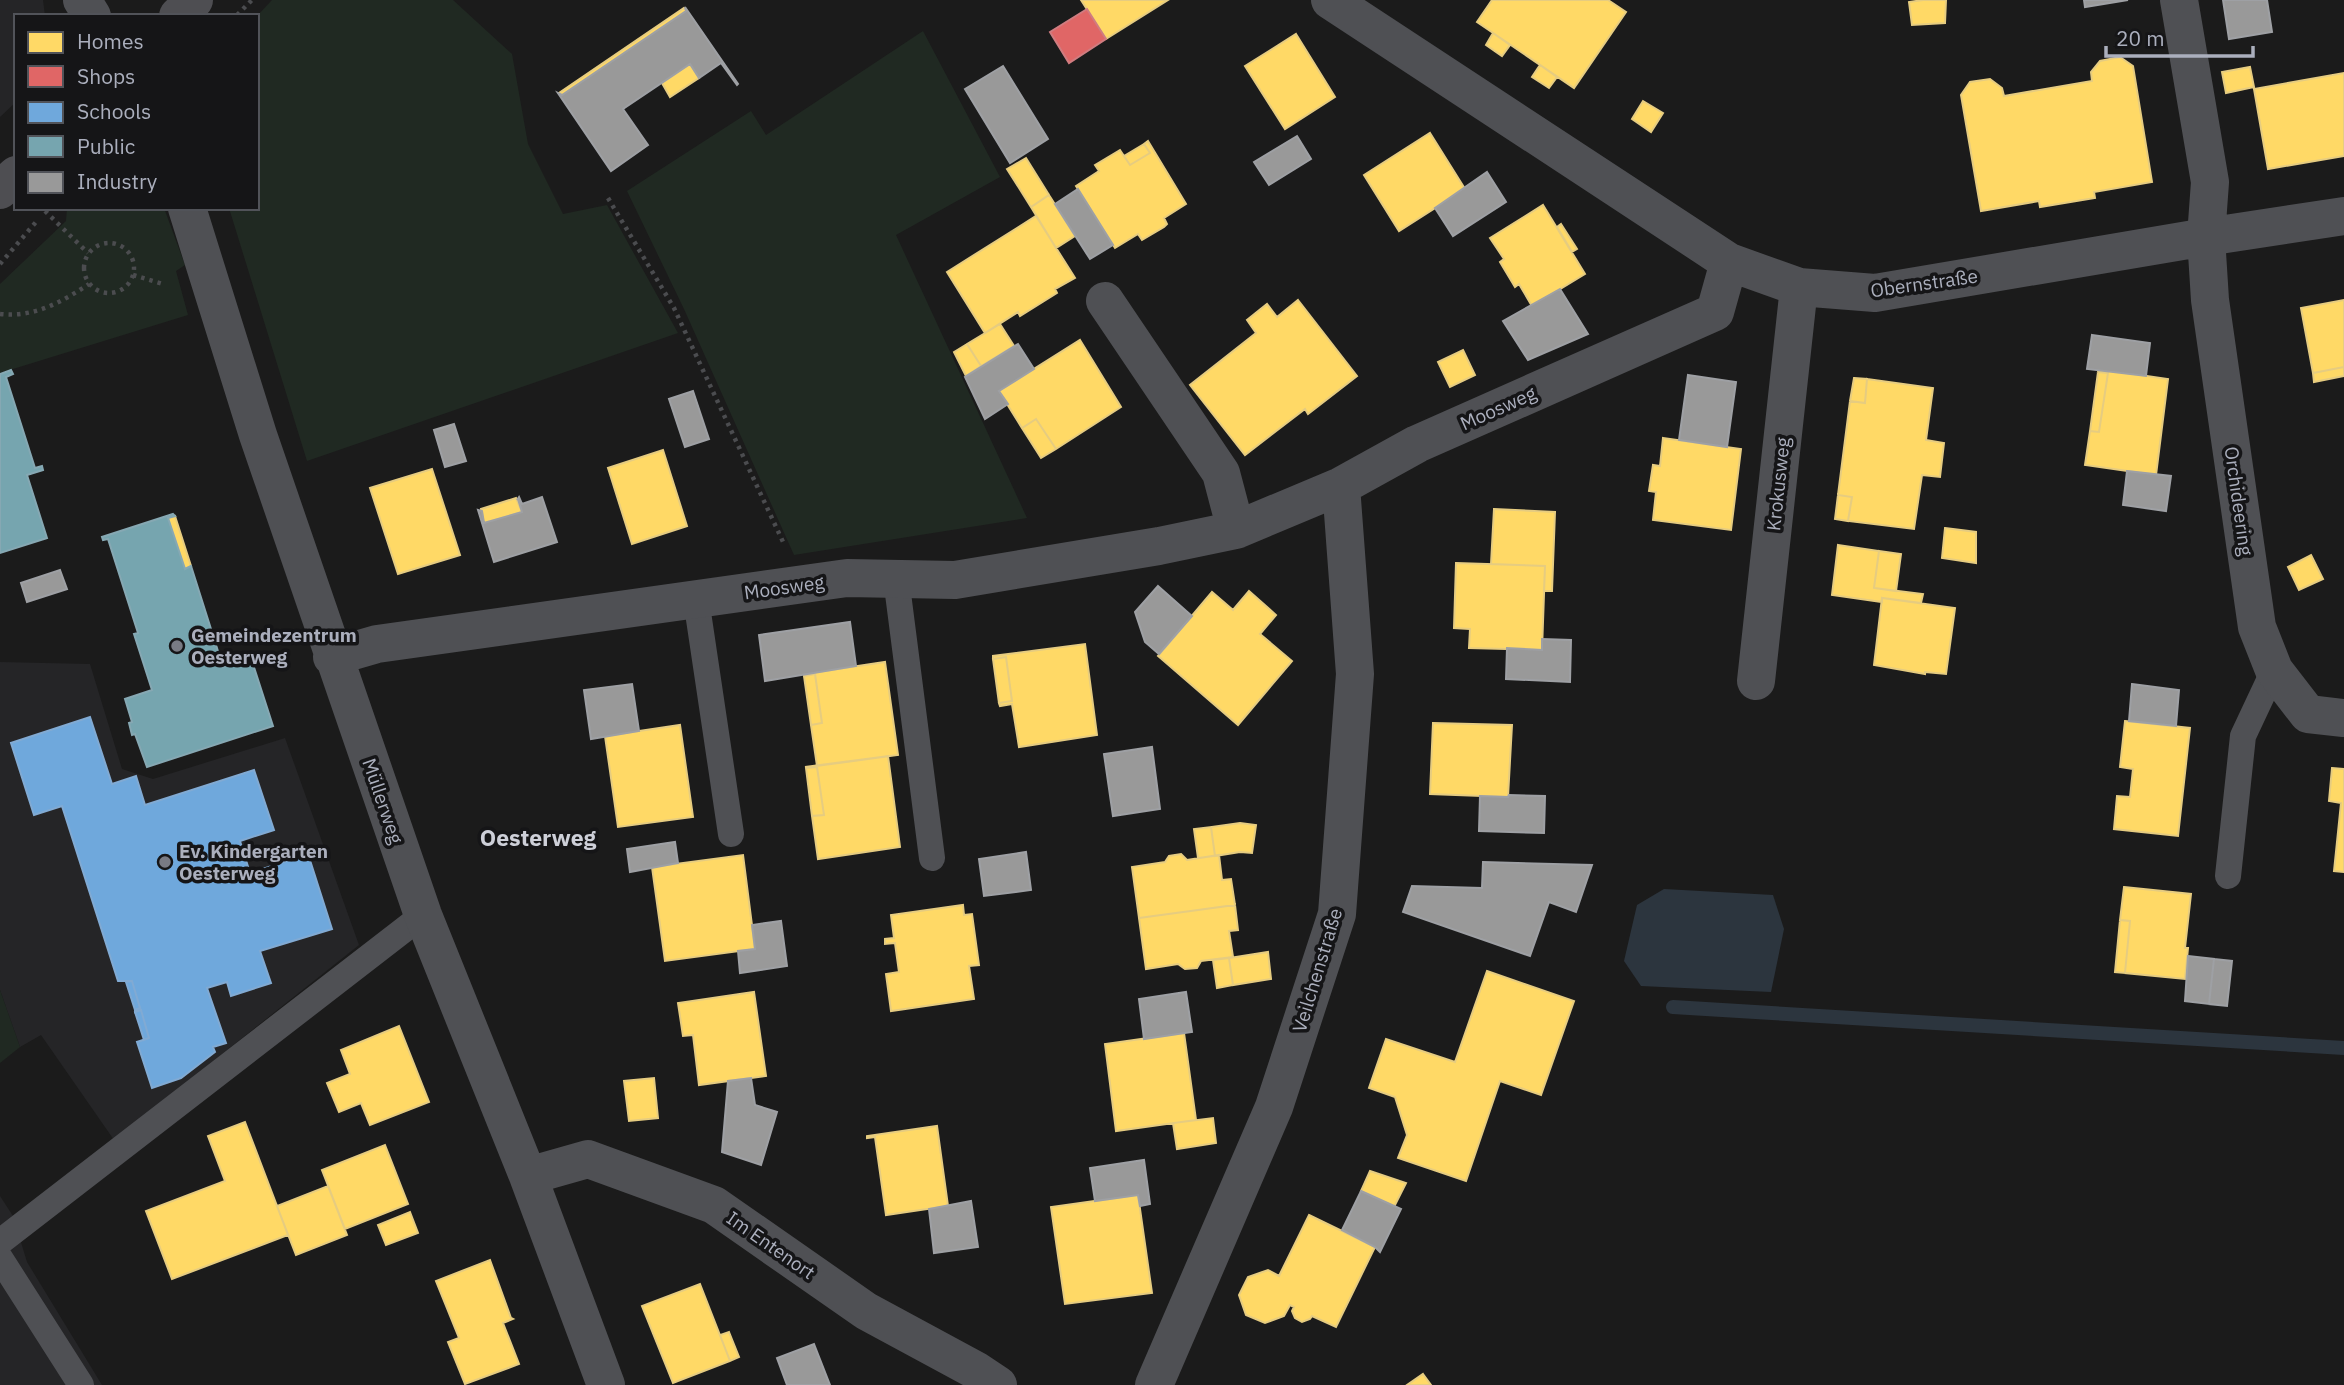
<svg xmlns="http://www.w3.org/2000/svg" width="2344" height="1385" viewBox="0 0 2344 1385" font-family="'IBM Plex Sans',sans-serif">
  <rect width="100%" height="100%" fill="#1b1b1b"/>
  <path fill="#252527" d="M0 0H43L45 16H16V102L0 117Z
    M0 662 90 664 122 769 153 779 285 738 359 945 114 1140 41 1035 20 1047 0 990Z
    M0 1196 13 1216 27 1262 102 1385H0Z"/>
  <path fill="#202922" d="M272 0H453L512 54 528 144 563 214 607 205 678 333 307 461 229 208H257V16Z
    M923 31 1000 177 896 235 1027 518 794 555 684 309 627 191 751 111 766 135Z
    M67 208H164L185 265 176 271 188 315 0 373V284L66 221Z
    M0 990 20 1047 0 1063Z"/>
  <path fill="#2c353e" d="M1664 889 1773 895 1784 929 1771 992 1641 986 1624 961 1637 905Z"/>
  <path fill="#ffd966" stroke="#e6cc80" stroke-width="2" d="M1081 0H1168L1106 39Z
    M1492 0H1608L1626 12 1574 88 1477 22Z
    M1923 0H1946L1945 23 1912 25 1909 2Z
    M684 8 686 11 562 95 559 93Z
    M1493 33 1510 45 1502 56 1486 45Z
    M1296 34 1335 97 1285 129 1245 66Z
    M2120 57 2133 66 2152 182 2094 192 2095 198 2040 207 2039 201 1981 211 1961 95 1970 82 1990 79 2002 88 2004 96 2092 81 2091 72 2100 61Z
    M690 64 699 78 670 97 662 83Z
    M1540 65 1557 77 1549 88 1532 77Z
    M2250 67 2254 87 2226 93 2222 72Z
    M2344 73V156L2268 169 2254 89Z
    M1643 101 1663 113 1651 132 1632 119Z
    M1430 133 1465 189 1399 231 1364 175Z
    M1148 141 1186 204 1164 218 1167 224 1164 227 1142 240 1138 234 1115 248 1076 186 1099 171 1095 165 1120 150 1130 165 1150 153 1144 144Z
    M1144 144 1150 153 1130 165 1124 156Z
    M1026 158 1049 195 1031 207 1007 169Z
    M1049 195 1075 236 1056 248 1031 207Z
    M1543 205 1585 274 1532 306 1519 284 1515 287 1500 262 1504 259 1490 238Z
    M1036 216 1075 278 1055 289 1057 293 1020 316 1018 312 985 333 947 272Z
    M1561 224 1577 249 1572 252 1557 227Z
    M1298 300 1357 376 1308 414 1305 409 1245 455 1190 385 1256 333 1247 320 1267 304 1277 317Z
    M2344 300V367L2313 373 2301 308Z
    M1000 324 1014 346 981 366 967 344Z
    M1080 340 1121 407 1056 449 1036 419 1022 428 999 391Z
    M967 344 981 366 966 376 954 352Z
    M1463 350 1475 375 1450 387 1438 362Z
    M2344 367V376L2314 382 2313 373Z
    M2099 369 2168 379 2156 475 2085 465 2090 431 2099 432 2108 373 2098 372Z
    M2098 372 2108 373 2099 432 2090 431Z
    M1854 378 1867 379 1865 403 1850 401Z
    M1867 379 1933 388 1926 440 1944 443 1940 477 1922 475 1914 529 1848 521 1852 497 1838 495 1850 401 1865 403Z
    M1036 419 1056 449 1041 458 1022 428Z
    M1663 438 1741 449 1731 530 1653 520 1656 492 1649 491 1653 465 1660 466Z
    M663 450 687 526 632 544 608 468Z
    M432 469 460 555 398 574 370 488Z
    M1838 495 1852 497 1848 521 1835 519Z
    M516 498 522 512 484 523 481 509Z
    M1494 509 1555 512 1552 591H1544L1545 566 1491 564Z
    M175 516 191 566 185 569 168 518Z
    M1945 528 1976 532V563L1942 558Z
    M1838 545 1879 551 1874 588 1923 594 1921 603 1882 598V602L1832 595Z
    M1879 551 1901 554 1896 591 1874 588Z
    M2311 555 2323 579 2299 590 2288 567Z
    M1456 563 1545 566 1542 650 1469 648 1470 629 1454 628Z
    M1249 591 1276 615 1260 634 1292 661 1238 725 1158 656 1212 592 1233 610Z
    M1882 598 1955 608 1946 674 1925 672V674L1874 665Z
    M1085 644 1097 735 1019 747 1012 704 1000 706 999 703 1012 701 1006 657 993 659V656Z
    M1006 657 1012 701 999 703 993 659Z
    M885 662 898 755 817 766 811 725 822 723 815 674 804 676V674Z
    M815 674 822 723 811 725 804 676Z
    M2125 721 2190 728 2178 836 2114 829 2117 796 2130 797 2133 769 2120 767Z
    M1433 723 1512 725 1508 797 1430 794Z
    M680 725 693 817 618 827 605 736Z
    M888 756 900 847 818 859 812 816 824 815 817 767H805Z
    M817 767 824 815 812 816 806 768Z
    M2332 768 2344 769V872L2334 871 2341 803 2329 801Z
    M1240 823 1256 825 1252 853 1240 852 1215 856 1211 827Z
    M1211 827 1215 856 1198 858 1194 829Z
    M1181 854 1187 860 1219 855 1222 880 1231 879 1235 905 1139 918 1132 867 1165 862 1169 856Z
    M743 855 755 949 665 961 652 867Z
    M2124 887 2191 894 2185 948H2188L2185 979 2125 973 2130 921 2120 920Z
    M963 905 964 915 972 914 979 965 969 966 974 999 891 1011 886 974 899 972 895 943 885 944V939L894 938 891 915Z
    M1235 905 1238 930 1229 931 1233 957 1201 961 1197 968 1185 969 1178 964 1146 969 1139 918Z
    M2120 920 2130 921 2125 973 2115 972Z
    M1268 952 1271 979 1233 985 1229 958Z
    M1229 958 1233 985 1217 988 1213 960Z
    M1487 971 1574 1001 1541 1095 1500 1081 1466 1181 1398 1158 1407 1135 1395 1097 1369 1088 1386 1039 1455 1062Z
    M754 992 766 1076 699 1085 693 1035 683 1036 678 1003Z
    M399 1026 429 1102 370 1125 361 1103 339 1112 327 1083 350 1074 341 1050Z
    M1184 1033 1196 1120 1116 1131 1105 1044Z
    M654 1078 658 1118 629 1121 624 1081Z
    M1213 1118 1216 1143 1177 1149 1173 1123Z
    M245 1122 288 1235 172 1279 146 1211 225 1181 208 1136Z
    M937 1126 948 1206 886 1215 875 1137 867 1138V1136Z
    M385 1145 408 1204 345 1229 322 1170Z
    M1370 1171 1406 1183 1394 1207 1361 1191Z
    M328 1186 347 1235 296 1255 277 1206Z
    M1138 1195 1152 1293 1065 1304 1051 1207Z
    M410 1212 418 1233 386 1245 378 1225Z
    M1309 1215 1375 1247 1336 1327 1312 1316 1310 1319 1302 1322 1295 1318 1292 1311 1294 1307 1290 1305 1284 1316 1265 1323 1246 1315 1239 1295 1248 1277 1268 1270 1279 1276Z
    M490 1260 511 1318 513 1319 503 1323 519 1364 465 1384 448 1342 459 1338 436 1281Z
    M700 1284 730 1361 673 1383 642 1306Z
    M729 1332 739 1357 730 1361 720 1335Z
    M1423 1374 1431 1385H1407Z"/>
  <path fill="#e06666" stroke="#d07c80" stroke-width="2" d="M1087 9 1106 39 1069 63 1050 32Z"/>
  <path fill="#6fa8dc" stroke="#81aad3" stroke-width="2" d="M90 717 112 784 136 776 145 805 254 770 274 830 240 841 250 873 308 854 332 929 260 951 271 983 231 996 227 982 207 988 226 1043 213 1047 215 1052 181 1078 152 1088 137 1042 149 1038 141 1010 135 1012V1010L140 1008 132 981H118L62 806 34 815 11 743Z
    M132 981 140 1008 135 1010 126 982Z
    M141 1010 149 1038 144 1040 135 1012Z"/>
  <path fill="#76a5af" stroke="#86a8b3" stroke-width="2" d="M11 370 13 374 6 377 35 468 42 466 43 470 27 475 47 538 0 553V374Z
    M173 514 175 516 168 518 185 569 191 566 223 667 251 658 273 726 147 767 135 734 132 735 129 723 132 722 125 699 152 690 134 634 138 633 108 539 103 540 102 537Z"/>
  <path fill="#999" stroke="#9ea0a4" stroke-width="2" d="M2084 0H2128L2085 7Z
    M2223 0H2267L2272 32 2229 39Z
    M685 7 738 84 737 85 721 63 699 78 690 64 623 109 648 145 611 171 558 93 562 95 686 11Z
    M1003 66 1048 139 1010 163 965 89Z
    M1297 136 1311 159 1269 185 1254 162Z
    M1487 172 1506 202 1453 236 1435 208Z
    M1078 189 1113 245 1090 259 1055 204Z
    M1560 289 1588 334 1528 360 1503 321Z
    M2092 335 2150 343 2146 376 2087 369Z
    M1018 344 1034 369 999 391 1008 404 985 419 965 377Z
    M1688 375 1736 382 1727 447 1679 440Z
    M693 391 709 439 685 447 669 399Z
    M454 424 466 461 445 467 434 430Z
    M2127 471 2171 476 2166 511 2123 505Z
    M519 497 522 504 542 497 557 542 494 562 478 510 482 511 484 523 522 512 518 499 517 500Z
    M60 570 67 589 27 602 21 583Z
    M1158 586 1192 616 1159 654 1145 642 1135 612Z
    M850 622 856 666 765 681 759 635Z
    M1542 639 1571 640 1570 682 1506 679 1507 648 1542 650Z
    M632 684 639 731 591 739 584 690Z
    M2132 684 2179 690 2176 726 2129 721Z
    M1152 747 1160 809 1113 816 1104 754Z
    M1509 795 1545 796 1544 833 1479 831 1480 796 1508 797Z
    M675 842 678 863 630 872 627 849Z
    M1026 852 1031 890 984 896 979 859Z
    M1483 862 1592 865 1576 912 1549 902 1530 956 1403 912 1412 886 1482 888Z
    M781 921 787 966 740 973 738 951 755 949 752 925Z
    M2188 956 2214 959 2209 1004 2185 1001Z
    M2214 959 2232 961 2227 1006 2209 1004Z
    M1186 992 1192 1032 1144 1039 1139 999Z
    M751 1078 755 1105 777 1112 761 1165 722 1152 728 1081Z
    M1144 1160 1150 1204 1140 1206 1138 1195 1095 1201 1090 1168Z
    M1361 1191 1401 1209 1380 1252 1375 1247 1342 1230Z
    M971 1201 978 1247 934 1253 929 1209Z
    M814 1344 830 1385H787L777 1358Z"/>
  <g fill="none" stroke-linecap="round" stroke-linejoin="round">
    <path stroke="#2c353e" stroke-width="14" d="M1673 1007 2344 1048"/>
    <path stroke="#4b4c4f" stroke-width="4.5" stroke-dasharray="3.5 5" stroke-linecap="butt" d="M237 15 252 0
      M608 198 674 308 784 544
      M45 211 88 253
      M84 268a25 25 0 1 1 50 0a25 25 0 1 1-50 0Z
      M0 264 36 222
      M133 275 163 284
      M0 314C33 318 62 302 89 284"/>
    <path stroke="#4f5054" stroke-width="26" d="M896 578 932 858
      M696 599 731 834
      M2228 876 2243 736 2274 670
      M0 1242 423 915
      M0 1258 81 1385"/>
    <path stroke="#4f5054" stroke-width="38" d="M82 0 92 16
      M1330 0 1729 262 1799 287 1875 293 2206 237 2344 216
      M2179 0 2210 182 2206 237 2210 300 2257 627 2274 670 2308 714 2344 718
      M187 208 258 435 423 915 528 1176 606 1385
      M1105 301 1221 473 1236 530
      M332 657 377 644 847 578 955 580 1159 546 1236 530 1341 486 1417 444 1715 312 1729 262
      M1756 681 1799 287
      M528 1176 588 1159 714 1205 866 1311 977 1371 998 1385
      M1154 1385 1274 1107 1337 914 1355 674 1341 486"/>
    <path stroke="#4e4e52" stroke-width="38" d="M178 16 194 0
      M0 190 16 175"/>
  </g>
  <g fill="#797b84" stroke="#151517" stroke-width="2.5">
    <circle cx="177" cy="646" r="7"/>
    <circle cx="165" cy="862" r="7"/>
  </g>
  <g text-anchor="middle" dominant-baseline="central" stroke-width="7" stroke-linejoin="round" paint-order="stroke">
    <g font-size="19" fill="#abafbd" stroke="#151517">
      <text transform="translate(1924 283) rotate(-8)">Obernstraße</text>
      <text transform="translate(1498 408) rotate(-24)">Moosweg</text>
      <text transform="translate(1778 484) rotate(-84)">Krokusweg</text>
      <text transform="translate(2239 501) rotate(82)">Orchideering</text>
      <text transform="translate(784 587) rotate(-8)">Moosweg</text>
      <text transform="translate(383 801) rotate(71)">Müllerweg</text>
      <text transform="translate(1317 970) rotate(-73)">Veilchenstraße</text>
      <text transform="translate(771 1245) rotate(35)">Im Entenort</text>
    </g>
    <g font-size="19" font-weight="bold" fill="#abafbd" stroke="#151517" text-anchor="start">
      <text x="191" y="635">Gemeindezentrum<tspan x="191" dy="22">Oesterweg</tspan></text>
      <text x="179" y="851">Ev. Kindergarten<tspan x="179" dy="22">Oesterweg</tspan></text>
    </g>
    <g font-size="23" font-weight="bold" fill="#cdcfd8" stroke="#151517">
      <text x="538" y="837">Oesterweg</text>
    </g>
  </g>
  <rect x="14" y="14" width="245" height="196" fill="#151517" stroke="#515359" stroke-width="2"/>
  <rect x="28" y="32" width="35" height="21" fill="#ffd966" stroke="#515359" stroke-width="2"/>
  <text x="77" y="49" font-size="21" fill="#abafbd">Homes</text>
  <rect x="28" y="66" width="35" height="21" fill="#e06666" stroke="#515359" stroke-width="2"/>
  <text x="77" y="84" font-size="21" fill="#abafbd">Shops</text>
  <rect x="28" y="102" width="35" height="21" fill="#6fa8dc" stroke="#515359" stroke-width="2"/>
  <text x="77" y="119" font-size="21" fill="#abafbd">Schools</text>
  <rect x="28" y="136" width="35" height="21" fill="#76a5af" stroke="#515359" stroke-width="2"/>
  <text x="77" y="154" font-size="21" fill="#abafbd">Public</text>
  <rect x="28" y="172" width="35" height="21" fill="#999999" stroke="#515359" stroke-width="2"/>
  <text x="77" y="189" font-size="21" fill="#abafbd">Industry</text>
  <path d="M2106 46v10h147v-10" fill="none" stroke="#abafbd" stroke-width="3.5"/>
  <text x="2116" y="46" font-size="21" fill="#abafbd" stroke="#151517" stroke-width="5" paint-order="stroke">20 m</text>
</svg>
